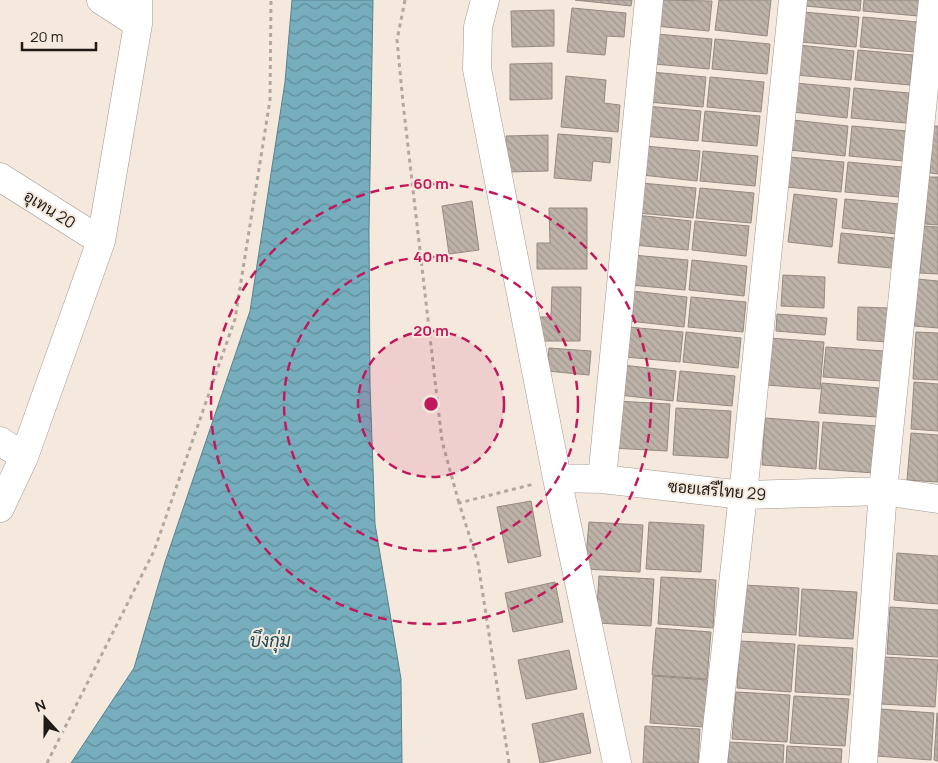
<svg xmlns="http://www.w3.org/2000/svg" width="938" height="763" viewBox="0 0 938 763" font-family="Manrope,Sarabun,sans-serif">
  <defs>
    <pattern id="water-waves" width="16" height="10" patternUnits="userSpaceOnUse" patternTransform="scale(1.25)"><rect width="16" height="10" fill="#77aebd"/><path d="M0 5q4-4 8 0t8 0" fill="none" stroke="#618d99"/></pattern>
    <pattern id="building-back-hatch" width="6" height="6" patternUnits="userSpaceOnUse" patternTransform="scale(1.25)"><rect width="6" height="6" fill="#bdb2a8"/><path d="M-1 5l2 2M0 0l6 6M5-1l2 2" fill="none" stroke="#a29890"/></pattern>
  </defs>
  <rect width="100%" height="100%" fill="#f5e9de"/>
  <path fill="url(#water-waves)" stroke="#5c828b" d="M292 0H373L369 229 370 385 375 524 401 679 402 763H71L134 668 165 562 250 311 285 82Z"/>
  <path fill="url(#building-back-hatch)" stroke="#958a80" d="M575 0H632L631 6Z
    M657 0 712 1 709 31 654 26Z
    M719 0H771L767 36 715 30Z
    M805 0H861L860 11 805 6Z
    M864 0H920L918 16 863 11Z
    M572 8 626 13 624 37 607 36 605 55 567 52Z
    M554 10V46L512 47 511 11Z
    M804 12 859 17 856 47 801 42Z
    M863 17 918 22 915 52 860 47Z
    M657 34 712 39 709 69 654 64Z
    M715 39 770 44 767 74 712 69Z
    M799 45 854 51 851 80 796 75Z
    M858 50 913 55 910 85 855 80Z
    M552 63V99L510 100V64Z
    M651 72 706 77 703 107 648 102Z
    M566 76 606 80 604 103 620 105 618 132 561 127Z
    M710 77 764 82 761 112 707 107Z
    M795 83 850 88 847 118 792 112Z
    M854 88 909 93 906 123 851 118Z
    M646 106 701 111 698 141 643 136Z
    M705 111 760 116 757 146 702 141Z
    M793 120 848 126 845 156 790 150Z
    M852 126 907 131 904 161 849 156Z
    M933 126H938V174L930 173Z
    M558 134 612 138 610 163 593 161 591 181 554 178Z
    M548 135V171L506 172V136Z
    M645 146 700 151 697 181 642 175Z
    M703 151 758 156 755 186 700 181Z
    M789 157 844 162 841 192 786 187Z
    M848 162 902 167 899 197 845 192Z
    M928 177H938V225L925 224Z
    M641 183 696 188 693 218 638 213Z
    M700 188 754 193 751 223 696 218Z
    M794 194 837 199 832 247 788 242Z
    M845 199 900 204 897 234 842 228Z
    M472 201 479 250 449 254 442 206Z
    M549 208H587V269H537V243H550Z
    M636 215 691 221 688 250 633 245Z
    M695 221 749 226 746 256 692 250Z
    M924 226 938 227V274L920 273Z
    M841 233 895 238 892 268 838 263Z
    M633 255 688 260 685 290 630 285Z
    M692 260 747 266 744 296 689 290Z
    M783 275 825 277 824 308 781 306Z
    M917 279 938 281V328L914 326Z
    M552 287H581L580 341H539L540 317H551Z
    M632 291 687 297 684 327 629 321Z
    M691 297 746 302 743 332 688 327Z
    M858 307 890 308 888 342 857 340Z
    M777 314 827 318 825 335 776 331Z
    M628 327 683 332 680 362 625 357Z
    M686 332 741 338 738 368 683 362Z
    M916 332 938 333V380L913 379Z
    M769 338 824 342 820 389 766 385Z
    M826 347 884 351 881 381 823 377Z
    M549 348 591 351 589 375 547 371Z
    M622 365 676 371 673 401 619 395Z
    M680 371 735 376 732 406 677 401Z
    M914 382 938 384V431L911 429Z
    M822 383 879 388 877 417 819 413Z
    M616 401 670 404 667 451 612 448Z
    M676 408 731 411 728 458 673 455Z
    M765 418 819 422 816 469 762 465Z
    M823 422 878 426 874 473 819 469Z
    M911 433 938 435V482L907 480Z
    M531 501 541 556 508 563 497 507Z
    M589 522 643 525 640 572 585 569Z
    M649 522 704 525 701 572 646 569Z
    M897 553 938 556V604L894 600Z
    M599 576 654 579 651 626 596 623Z
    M661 577 716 580 713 628 658 624Z
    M555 582 563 622 513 632 505 593Z
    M744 585 799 588 796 635 741 632Z
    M802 589 857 592 853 639 799 636Z
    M890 607 938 610V657L887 654Z
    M656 628 711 632 707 679 652 675Z
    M740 641 795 644 791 692 737 688Z
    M798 645 853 648 850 695 795 692Z
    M569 650 577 689 526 699 518 660Z
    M884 657 938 660 935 707 881 704Z
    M653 676 708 680 704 727 650 723Z
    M736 692 790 695 787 742 732 739Z
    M794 696 849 699 845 746 790 743Z
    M880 709 934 713 931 760 876 756Z
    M583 713 591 753 540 763 532 724Z
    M937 713H938V761L934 760Z
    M645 726 700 729 698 763H643Z
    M729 742 784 745 783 763H728Z
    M787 746 842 749 841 763H786Z"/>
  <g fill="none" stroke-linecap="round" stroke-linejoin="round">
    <g stroke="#a2978d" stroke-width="29">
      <path id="street" d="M101 0 138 24
        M485 0 478 27 477 69 557 478 617 763
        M0 177 101 241
        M0 441 24 457
        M557 478 602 479 743 495 883 491 938 499
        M602 479 649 0
        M0 508 24 457 101 241 138 24V0
        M713 763 743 495 793 0
        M863 763 883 491 933 0"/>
    </g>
    <path stroke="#b1a79e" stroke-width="3" stroke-dasharray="4 4" stroke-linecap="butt" d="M405 0 397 40 403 103 442 441 459 503
      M47 763 154 551 235 319 270 100 271 0
      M509 763 478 563 459 503 534 484"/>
    <use href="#street" stroke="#fff" stroke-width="28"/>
  </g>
  <circle cx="431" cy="404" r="73" fill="#c2185b" fill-opacity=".12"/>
  <g fill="none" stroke="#c2185b" stroke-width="2.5" stroke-dasharray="9 6">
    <circle cx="431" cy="404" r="73"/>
    <circle cx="431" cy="404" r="147"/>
    <circle cx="431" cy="404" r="220"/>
  </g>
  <g text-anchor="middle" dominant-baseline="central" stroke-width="4" stroke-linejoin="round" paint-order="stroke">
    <g font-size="16" fill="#1e1a16" stroke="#f5e9de">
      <text transform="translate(50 209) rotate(32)">อุเทน 20</text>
      <text transform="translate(717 490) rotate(5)">ซอยเสรีไทย 29</text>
    </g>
    <g font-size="18" font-style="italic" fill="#1a4b56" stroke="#f5e9de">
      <text x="270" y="640">บึงกุ่ม</text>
    </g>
  </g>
  <circle cx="431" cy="404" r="8" fill="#c2185b" stroke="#f5e9de" stroke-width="2.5"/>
  <g font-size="15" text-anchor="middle" font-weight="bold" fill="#c2185b" stroke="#f5e9de" stroke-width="4" stroke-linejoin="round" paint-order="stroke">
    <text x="431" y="189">60 m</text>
    <text x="431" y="262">40 m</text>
    <text x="431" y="336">20 m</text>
  </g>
  <g transform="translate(45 718) rotate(339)" stroke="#f5e9de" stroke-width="4" paint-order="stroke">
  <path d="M0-4L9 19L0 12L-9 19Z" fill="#1e1a16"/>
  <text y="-8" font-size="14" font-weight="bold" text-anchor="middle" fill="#1e1a16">N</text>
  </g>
  <path d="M22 42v8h74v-8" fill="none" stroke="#1e1a16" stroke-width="2.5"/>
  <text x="30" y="42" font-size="15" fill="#1e1a16" stroke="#f5e9de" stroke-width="4" paint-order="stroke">20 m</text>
</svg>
